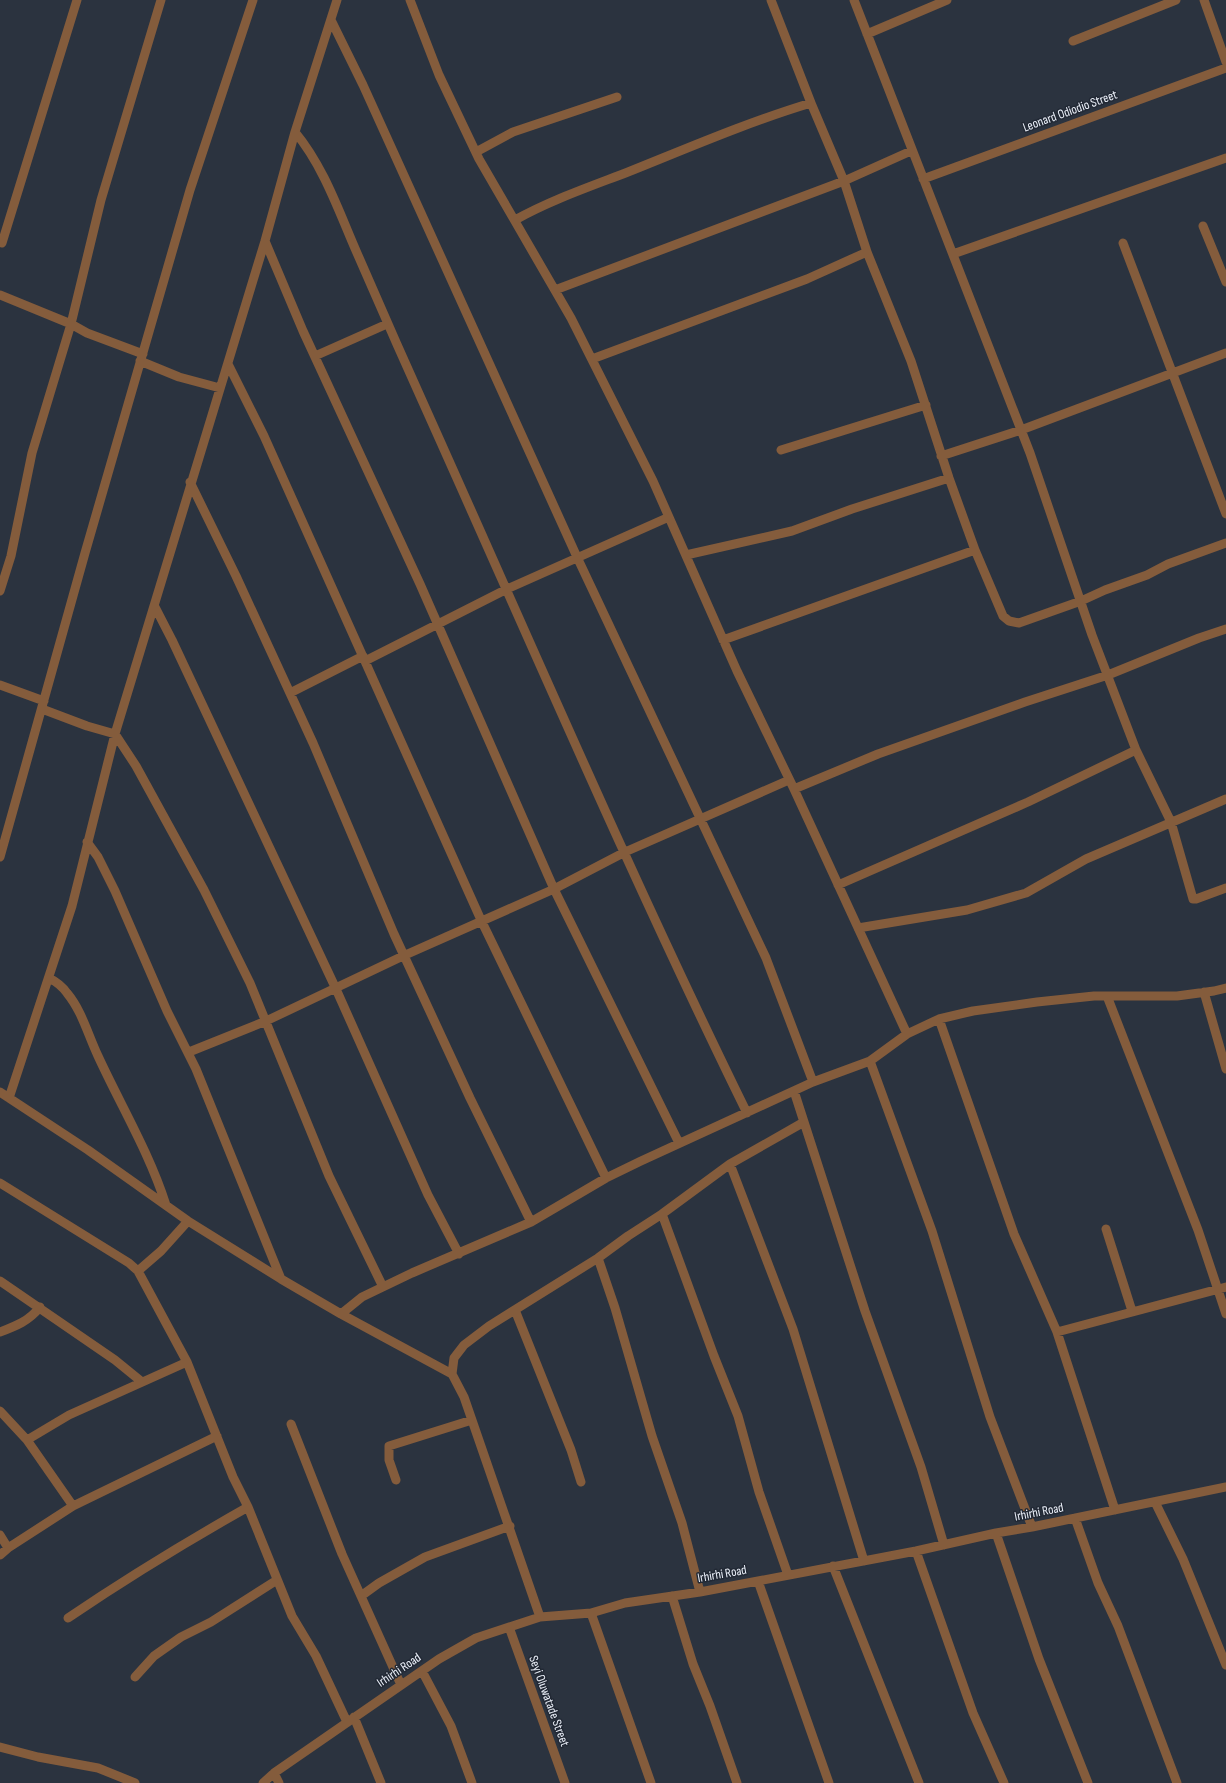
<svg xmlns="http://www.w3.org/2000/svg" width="1226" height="1783" viewBox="0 0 1226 1783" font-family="'Sofia Sans Condensed',sans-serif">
  <rect width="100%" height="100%" fill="#2b333f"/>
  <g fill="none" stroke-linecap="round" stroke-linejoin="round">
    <path stroke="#845c3c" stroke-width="9" d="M410 0 439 75 479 159 571 318 653 481 737 671 794 789 907 1034
      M771 0 811 103
      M854 0 1030 453 1092 635 1136 750 1171 822 1193 899H1196L1226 888
      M1204 0 1226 62
      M331 20 363 85 577 557 766 958 813 1082
      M867 34 947 0
      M1073 41 1176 0
      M295 132C324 167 339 212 357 253 379 304 402 356 425 407 531 643 633 881 747 1113
      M476 152 513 132 617 97
      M923 179 1226 68
      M515 220C551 200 589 187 628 172 688 148 748 122 811 103L844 181 867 252
      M1203 226 1226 282
      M265 241 303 331 420 584 554 889 679 1143
      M2 243 77 0
      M1123 243 1226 514
      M953 254 1226 158
      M555 290 844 181 911 151
      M0 295 71 324 87 333 143 354
      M315 356 387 324
      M592 359 807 279 867 252 911 361 949 478 975 550 723 640
      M140 361 179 377 220 388
      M228 364 264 436 481 920 606 1178
      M781 450 926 405
      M941 456 1021 430 1226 353
      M190 482 236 576 313 743 394 934 470 1098 531 1222
      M975 550 1003 616 1009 621 1019 623 1081 601 1105 590 1147 575 1168 564 1226 543
      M686 555 792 531 852 509 949 478
      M0 591 11 556 32 453 71 324 101 200 161 0
      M155 607 172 640 336 989 428 1195 459 1254
      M365 661 507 589 669 517
      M0 685 44 701
      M290 693 363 656
      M42 709 87 726 115 734 136 766 204 890 250 983 329 1176 383 1287
      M794 789 878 754 1025 702 1108 675 1199 638 1226 629
      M87 842 98 857 115 891 167 1011 196 1069 281 1279
      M0 857 85 553 190 190 253 0
      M838 885 1028 802 1136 750
      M858 928 967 910 1026 893 1086 859 1226 799
      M49 978C57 982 62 986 67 993 82 1011 88 1035 98 1056 121 1106 149 1152 166 1205
      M1204 992 1226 1069
      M1107 996 1198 1230 1226 1314
      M939 1019 1014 1234 1057 1332 1115 1510
      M189 1052 266 1021 403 956 554 889 625 852 789 780
      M870 1061 932 1231 990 1417 1032 1527
      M794 1091 865 1311 921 1467 944 1545
      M0 1092 88 1150 188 1221 281 1279 341 1314 452 1374 464 1397 540 1617
      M9 1098 72 906 115 734 265 241 295 132 337 0
      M730 1164 793 1329 864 1561
      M0 1183 129 1263 138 1271 187 1362 233 1477 248 1507 292 1616 316 1656 347 1722
      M662 1214 714 1356 738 1416 759 1492 788 1575
      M1106 1229 1132 1311
      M598 1258 615 1308 652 1436 682 1523 700 1592
      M138 1271 161 1251 188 1221
      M0 1281 115 1360 142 1382
      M515 1310 571 1450 581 1482
      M341 1314 362 1297 412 1273 531 1222 606 1178 641 1161 813 1082 870 1061 907 1034 939 1019 973 1011 1037 1002 1094 996H1177L1214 991 1226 988
      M0 1332C16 1326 29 1321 40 1307
      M1057 1332 1226 1287
      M452 1374 454 1358 464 1345 489 1326 598 1258 628 1236 662 1214 730 1164 804 1122
      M0 1411 27 1440 73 1506
      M291 1424 342 1554 401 1685
      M27 1440 69 1415 187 1362
      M396 1480 389 1460V1446L472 1420
      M1155 1502 1183 1559 1226 1665
      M1075 1518 1098 1583 1118 1626 1177 1783
      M996 1533 1039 1659 1088 1783
      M0 1535 8 1548
      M916 1551 973 1713 1004 1783
      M0 1555 8 1548 73 1506 217 1436
      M833 1566 919 1783
      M758 1581 829 1783
      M361 1596 379 1583 425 1557 510 1526
      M672 1596 693 1664 710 1706 737 1783
      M591 1613 651 1783
      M68 1618C127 1578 186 1542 248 1507
      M509 1627 565 1783
      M422 1671 451 1726 472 1783
      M135 1677 154 1656 181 1637 211 1622 277 1580
      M354 1717 381 1783
      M0 1747 38 1757 98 1768 135 1783
      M274 1773 279 1783
      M263 1783 274 1773 439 1659 476 1638 540 1617 591 1613 625 1603 700 1592 916 1551 996 1533 1032 1527 1226 1487"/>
  </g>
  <g text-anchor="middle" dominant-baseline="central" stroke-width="3" stroke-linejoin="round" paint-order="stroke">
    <g font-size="13" fill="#ecf1fa" stroke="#222935">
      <text transform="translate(1070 111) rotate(-20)">Leonard Odiodio Street</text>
      <text transform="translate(1039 1512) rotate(-11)">Irhirhi Road</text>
      <text transform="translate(722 1574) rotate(-10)">Irhirhi Road</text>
      <text transform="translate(399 1670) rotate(-34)">Irhirhi Road</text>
      <text transform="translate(549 1701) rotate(70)">Seyi Oluwatade Street</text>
    </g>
  </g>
</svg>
